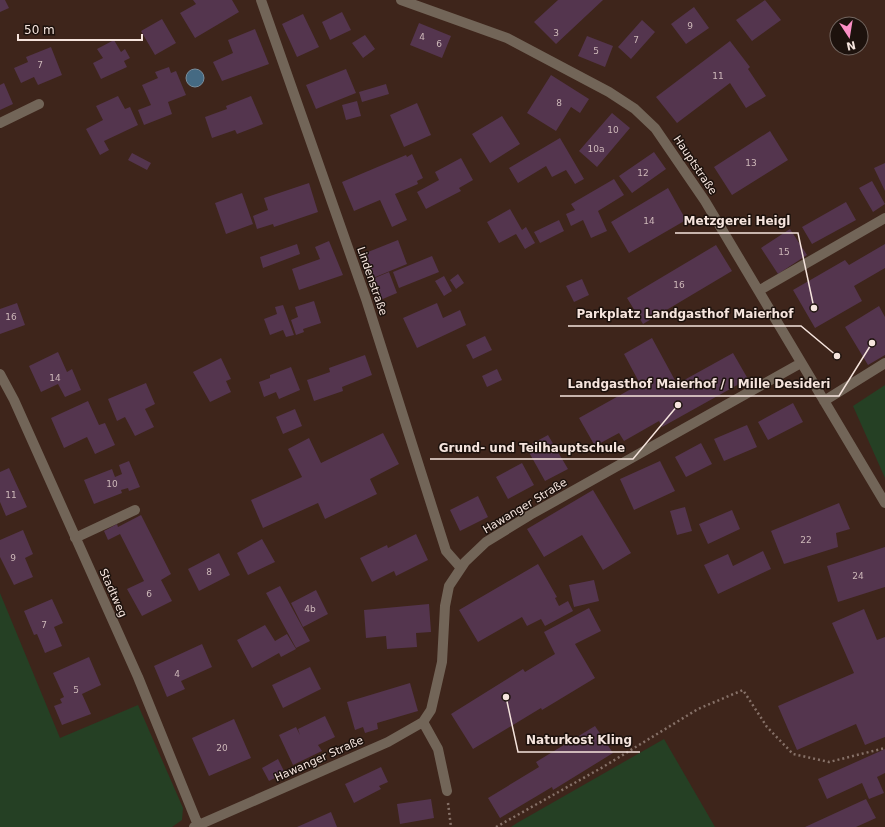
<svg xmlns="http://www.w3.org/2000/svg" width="885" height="827" viewBox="0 0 885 827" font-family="'DejaVu Sans',sans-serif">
  <rect width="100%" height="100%" fill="#3e251b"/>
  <path fill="#254024" d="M885 385V478L853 406Z
    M0 593 60 738 138 705 183 808 182 820 172 827H0Z
    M664 739 715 827H511L517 823Z"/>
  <path fill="#456a83" stroke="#7a8f9e" d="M186 78a9 9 0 1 1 18 0a9 9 0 1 1-18 0Z"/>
  <path fill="#54354e" d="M0 0H5L9 8 0 12Z
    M193 0H232L239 12 195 38 180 13 196 4Z
    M558 0H603L556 44 534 22Z
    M765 0 781 20 752 41 736 20Z
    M694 7 709 28 686 44 671 24Z
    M342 12 351 30 330 40 322 22Z
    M303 14 319 47 297 57 282 24Z
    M162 19 176 43 155 55 141 31Z
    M642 20 655 32 631 59 618 47Z
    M419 23 451 36 442 58 410 45Z
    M255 29 269 64 222 81 213 62 233 53 228 40Z
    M365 35 375 49 363 58 352 43Z
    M587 36 613 46 605 67 578 56Z
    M114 40 121 52 125 49 130 58 124 61 127 67 101 79 93 63 103 58 97 49Z
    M730 41 750 67 748 69 766 96 746 108 730 83 677 123 656 97Z
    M51 47 62 75 38 85 34 77 21 83 14 68 28 62 26 57Z
    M169 67 171 73 176 71 186 95 168 102 172 114 144 125 138 110 151 105 142 85 158 78 155 72Z
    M346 69 356 93 316 109 306 85Z
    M551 75 589 99 580 113 571 107 556 131 527 113Z
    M4 83 13 104 0 110V85Z
    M386 84 389 94 362 102 359 92Z
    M118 96 125 109 130 107 138 125 104 141 109 150 100 155 86 129 103 120 96 106Z
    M251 96 263 124 237 134 235 130 212 138 205 117 227 109 226 106Z
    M357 101 361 116 346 120 342 105Z
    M417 103 431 135 404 147 390 115Z
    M612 113 630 128 597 167 579 151Z
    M502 116 520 144 490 163 472 134Z
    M770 131 788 160 732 195 714 167Z
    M560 138 584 179 575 184 566 170 552 177 546 166 518 183 509 168Z
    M654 152 666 169 632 193 619 176Z
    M132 153 151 163 147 170 128 160Z
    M412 154 423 178 417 181 418 184 395 194 407 220 392 227 380 200 354 211 342 182 406 155 407 157Z
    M461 158 473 180 459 188 461 191 426 209 417 192 439 180 435 172Z
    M885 163V191L874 168Z
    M614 179 624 195 598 211 607 231 591 238 583 220 571 226 566 214 575 210 571 204Z
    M872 181 885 204 873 212 859 188Z
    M309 183 318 212 274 227 273 224 257 229 253 216 268 210 264 198Z
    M668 188 686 220 629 253 611 222Z
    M242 193 253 224 226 234 215 203Z
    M846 202 856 220 812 244 802 227Z
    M510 209 522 230 526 227 535 243 525 249 516 234 499 243 487 222Z
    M559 220 564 231 540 243 534 232Z
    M790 229 807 255 778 274 761 248Z
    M398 240 407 264 373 278 363 254Z
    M329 241 343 275 299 290 292 269 320 259 315 247Z
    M297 244 300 254 263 268 260 257Z
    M885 244V268L854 286 862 301 815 328 793 290 845 260 849 265Z
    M716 245 732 271 643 324 627 298Z
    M432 256 439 272 399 288 393 272Z
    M389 272 397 293 378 301 370 280Z
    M458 274 464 283 456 289 450 280Z
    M444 276 452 291 444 296 435 281Z
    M582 279 589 295 574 302 566 286Z
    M314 301 321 323 303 329 304 332 296 335 291 320 298 317 295 307Z
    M17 303 25 325 0 334V309Z
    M437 303 443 318 460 310 466 325 417 348 403 318Z
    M283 305 294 335 286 337 283 330 270 335 264 319 277 314 275 307Z
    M879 306 885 317V355L868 365 845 327Z
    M485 336 492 350 473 359 466 345Z
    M652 338 677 384 733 353 748 379 662 427 659 421 624 441 619 433 595 446 579 418 640 384 624 354Z
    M58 352 67 372 72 369 81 390 65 397 58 384 41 392 29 366Z
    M365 355 372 375 342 387 343 391 314 401 307 380 330 372 329 368Z
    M221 358 231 379 226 381 231 392 210 402 193 372Z
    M291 367 300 390 279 399 276 392 264 397 259 382 270 378V375Z
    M497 369 502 380 487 387 482 376Z
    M146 383 155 404 145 409 154 427 135 436 125 417 117 421 108 399Z
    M88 401 99 425 105 423 115 445 95 454 87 437 64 448 51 418Z
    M793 403 803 422 768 440 758 422Z
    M295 409 302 426 283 434 276 417Z
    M747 425 757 447 724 461 714 439Z
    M383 433 399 464 370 479 377 494 325 519 318 503 263 528 251 500 302 477 288 449 309 438 321 463Z
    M548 435 568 469 545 481 526 447Z
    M701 443 712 464 686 477 675 457Z
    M129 461 140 487 129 491 128 488 121 490 122 493 94 504 84 480 112 469 115 477 122 474 119 465Z
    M660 461 675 491 634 510 620 479Z
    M522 463 534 485 508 499 496 477Z
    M9 468 27 507 6 516 0 502V472Z
    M593 490 631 553 603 570 582 535 544 557 527 529Z
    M478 496 488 517 460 531 450 510Z
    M839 503 850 529 836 533 838 547 784 564 771 531Z
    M685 507 692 531 677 535 670 511Z
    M732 510 740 529 708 544 699 524Z
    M141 515 171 574 161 580 172 601 142 616 127 589 144 581 120 534 108 540 104 531 117 524 118 527Z
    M23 530 33 554 25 558 33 577 14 585 0 557V540Z
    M416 534 428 560 396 576 394 571 372 582 360 558 387 545 388 548Z
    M262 539 275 562 248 575 237 553Z
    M885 547V587L838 602 827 566Z
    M763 551 771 569 718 594 704 565 728 554 733 566Z
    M219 553 230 575 199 591 188 569Z
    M538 564 557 597 555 598 559 606 568 601 573 611 545 626 541 619 527 626 522 617 478 642 459 610Z
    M594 580 599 601 574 607 569 585Z
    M280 586 310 641 296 648 266 593Z
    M316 590 328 614 303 627 291 603Z
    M52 599 63 623 54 627 62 646 45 653 37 634 34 635 24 611Z
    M429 604 431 632 416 633 417 647 387 649 386 636 366 638 364 610Z
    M589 608 601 631 575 644 595 678 542 710 541 708 473 749 451 714 523 669 525 672 555 654 544 632Z
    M864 609 877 640 885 637V737L865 745 856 724 797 750 778 706 854 673 832 623Z
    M265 625 275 641 287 634 296 649 281 657 279 653 252 668 237 640Z
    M202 644 212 667 181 681 185 689 167 697 154 666Z
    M89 657 101 685 82 694 91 714 62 725 54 706 62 703 60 699 64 697 53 673Z
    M310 667 321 689 283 708 272 685Z
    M410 683 418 711 377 723 378 729 365 733 363 727 355 730 347 702Z
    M325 716 335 737 318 745 322 751 293 765 279 735 296 727 300 735 298 729Z
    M234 719 251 758 209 776 192 738Z
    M595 726 613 753 553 790 552 787 500 818 488 798 539 767 536 762Z
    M885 749V773L877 777 884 793 869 799 862 783 827 799 818 779Z
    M278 759 285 773 269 781 262 768Z
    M381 767 388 782 379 786 381 789 354 803 345 784Z
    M431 799 434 818 400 824 397 804Z
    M866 799 876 818 856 827H805Z
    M331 812 337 827H297Z"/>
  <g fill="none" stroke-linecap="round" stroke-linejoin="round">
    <path stroke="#867168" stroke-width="2.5" stroke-dasharray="2 3" stroke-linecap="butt" d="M448 803 451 827
      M496 827 603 767 698 709 743 690 767 727 793 754 829 762 885 748"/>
    <path stroke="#726558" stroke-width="10" d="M261 0 366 299 446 551 461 568
      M401 0 507 38 609 92 635 109 655 128 705 201 885 503
      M0 123 39 104
      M760 290 885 218
      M0 374 14 400 138 677 198 825
      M824 401 885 363
      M75 538 135 510
      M423 722 438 749 447 791
      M194 827 388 742 423 722 431 710 442 662 445 606 449 586 465 562 486 542 530 515 801 363"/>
  </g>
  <g text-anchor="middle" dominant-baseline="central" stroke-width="3" stroke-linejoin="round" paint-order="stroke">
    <g font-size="9" fill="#cdb8b9">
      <text x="690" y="26">9</text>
      <text x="556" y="33">3</text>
      <text x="422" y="37">4</text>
      <text x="636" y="40">7</text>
      <text x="439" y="44">6</text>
      <text x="596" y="51">5</text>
      <text x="40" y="65">7</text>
      <text x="718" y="76">11</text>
      <text x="559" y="103">8</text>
      <text x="613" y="130">10</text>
      <text x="596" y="149">10a</text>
      <text x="751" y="163">13</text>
      <text x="643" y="173">12</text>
      <text x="649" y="221">14</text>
      <text x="784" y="252">15</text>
      <text x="679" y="285">16</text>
      <text x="11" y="317">16</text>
      <text x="55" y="378">14</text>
      <text x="112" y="484">10</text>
      <text x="11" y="495">11</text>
      <text x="806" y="540">22</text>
      <text x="13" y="558">9</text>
      <text x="209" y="572">8</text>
      <text x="858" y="576">24</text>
      <text x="149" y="594">6</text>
      <text x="310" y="609">4b</text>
      <text x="44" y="625">7</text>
      <text x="177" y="674">4</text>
      <text x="76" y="690">5</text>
      <text x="222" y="748">20</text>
    </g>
    <g font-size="11" fill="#f5e4dd" stroke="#1d120d">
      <text transform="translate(695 165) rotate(56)">Hauptstraße</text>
      <text transform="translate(372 281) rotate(71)">Lindenstraße</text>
      <text transform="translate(525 506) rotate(-31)">Hawanger Straße</text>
      <text transform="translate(113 593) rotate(66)">Stadtweg</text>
      <text transform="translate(319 759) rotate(-24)">Hawanger Straße</text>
    </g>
  </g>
  <path fill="none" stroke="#f5e4dd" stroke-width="1.5" d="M814 308L798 233H675M837 356L801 326H568M872 343L839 396H560M678 405L633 459H430M506 697L518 752H640"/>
  <g fill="#f5e4dd" stroke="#1d120d" stroke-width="1.5">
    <circle cx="814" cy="308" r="4"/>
    <circle cx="837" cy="356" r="4"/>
    <circle cx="872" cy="343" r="4"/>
    <circle cx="678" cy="405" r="4"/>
    <circle cx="506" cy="697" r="4"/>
  </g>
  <g font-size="12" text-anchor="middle" font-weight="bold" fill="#f5e4dd" stroke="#1d120d" stroke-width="3" stroke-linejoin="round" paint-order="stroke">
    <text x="737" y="225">Metzgerei Heigl</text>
    <text x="685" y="318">Parkplatz Landgasthof Maierhof</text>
    <text x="699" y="388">Landgasthof Maierhof / I Mille Desideri</text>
    <text x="532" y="452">Grund- und Teilhauptschule</text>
    <text x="579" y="744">Naturkost Kling</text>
  </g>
  <g transform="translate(849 36) rotate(168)"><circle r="19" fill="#1d120d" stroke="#736660"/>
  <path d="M0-3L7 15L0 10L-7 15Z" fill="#fb8fc5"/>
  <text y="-6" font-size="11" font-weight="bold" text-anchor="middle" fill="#f5e4dd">N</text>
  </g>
  <path d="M18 34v6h124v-6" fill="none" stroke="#f5e4dd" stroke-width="2"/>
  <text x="24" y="34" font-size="12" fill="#f5e4dd" stroke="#1d120d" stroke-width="3" paint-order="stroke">50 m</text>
</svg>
